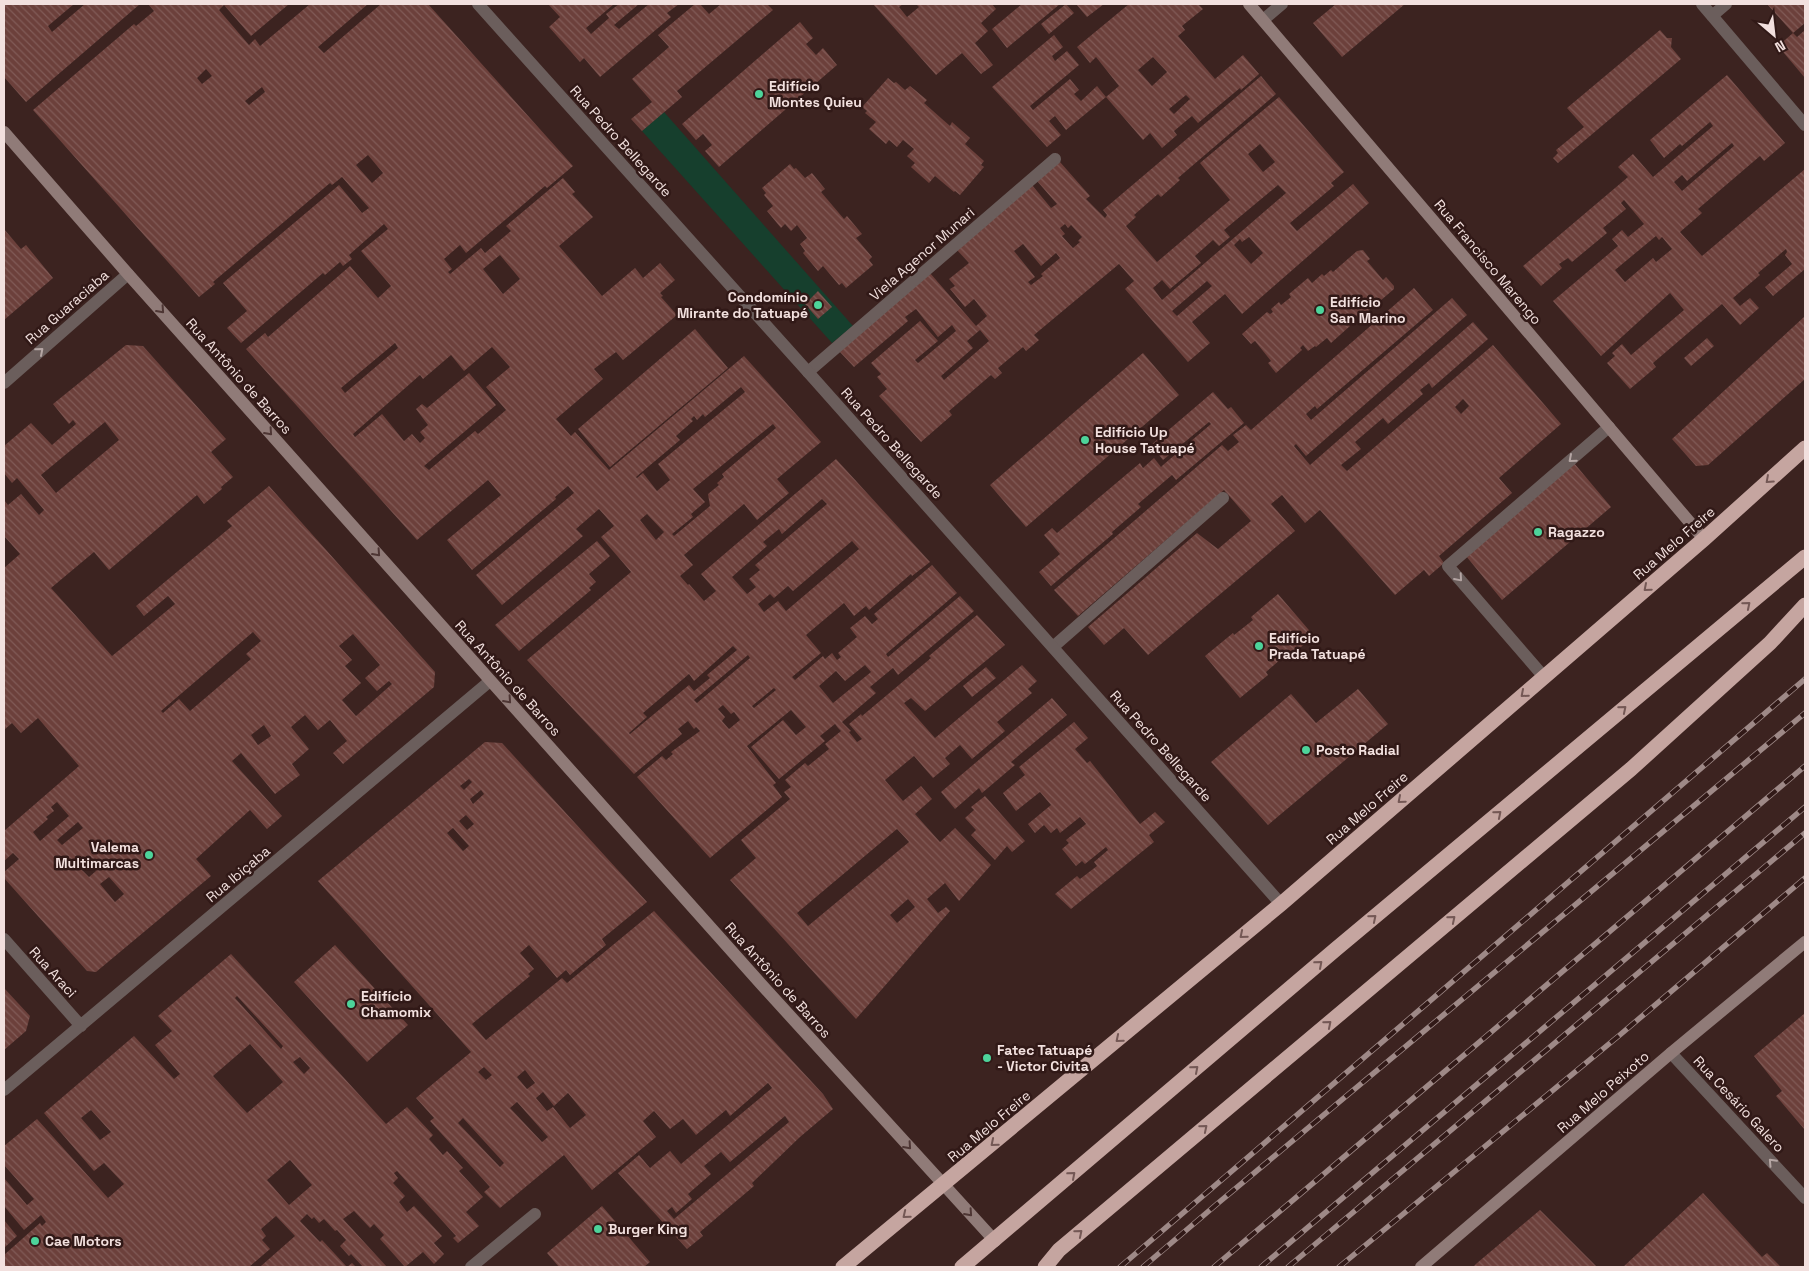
<svg xmlns="http://www.w3.org/2000/svg" width="1809" height="1271" viewBox="0 0 1809 1271" font-family="'Space Grotesk',sans-serif">
  <defs>
    <pattern id="building-back-hatch" width="6" height="6" patternUnits="userSpaceOnUse" patternTransform="scale(1.25)"><rect width="6" height="6" fill="#6c403b"/><path d="M-1 5l2 2M0 0l6 6M5-1l2 2" fill="none" stroke="#815b57"/></pattern>
  </defs>
  <rect width="100%" height="100%" fill="#3c2320"/>
  <path fill="#163f2d" d="M664 112 853 326 832 343 642 131Z"/>
  <path fill="url(#building-back-hatch)" fill-rule="evenodd" d="M4 4H74L48 26 52 32 85 4H140L26 102 4 77Z
    M148 4H289L251 36 224 5 219 10 249 45 255 39 260 46 310 4H368L318 47 324 53 381 4H428L573 166 547 188 545 186 466 253 460 245 444 259 452 269 448 272 450 274 481 248 485 253 511 231 506 226 563 178 575 192 572 194 593 217 559 246 602 296 635 268 643 278 660 263 675 280 660 293 663 296 661 297 677 315 623 360 616 352 594 369 603 379 556 419 571 436 575 432 609 470 744 356 821 442 777 479 789 493 757 520 744 504 684 555 693 565 680 576 688 585 689 584 704 601 716 591 701 574 836 459 930 562 912 576 911 574 869 610 866 606 854 616 844 603 806 635 821 653 792 677 795 680 823 656 825 659 832 653 837 660 841 657 838 653 857 637 850 628 865 616 872 624 878 619 874 614 932 565 957 593 886 654 888 657 960 596 974 611 898 675 893 668 870 687 876 693 842 722 851 731 849 732 857 742 862 739 849 724 861 714 862 716 931 658 929 656 977 615 1005 645 925 711 911 698 904 703 935 738 1022 665 1037 681 1028 689 1032 693 997 722 1005 731 972 759 960 745 945 758 950 764 933 778 914 756 885 780 903 801 921 786 932 799 915 814 940 842 955 828 991 865 959 901 945 883 927 899 938 913 946 907 950 911 856 1019 730 880 756 858 741 840 790 799 784 792 791 787 785 780 805 763 808 766 829 749 825 744 841 731 838 728 835 724 820 736 825 741 779 779 751 747 783 720 796 735 806 727 791 710 747 746 776 783 773 785 782 797 710 858 637 777 662 756 666 760 673 754 671 752 700 731 696 727 694 729 688 721 678 729 682 734 634 774 527 660 631 572 601 537 614 526 599 509 576 529 583 536 502 605 476 575 574 493 568 486 555 497 556 499 472 570 447 540 501 495 488 480 417 540 246 349 265 333 268 337 350 266 378 298 391 286 361 251 388 229 384 224 349 255 352 259 343 266 340 262 325 275 323 273 241 343 227 328 247 311 223 283 339 185 362 213 369 208 342 177 332 185 330 183 213 282 215 284 199 297 33 110 134 24 136 26 154 11ZM206 69 212 76 202 84 197 78ZM262 87 265 92 249 105 245 101ZM368 155 383 173 372 183 356 165ZM500 255 520 279 503 294 483 269ZM395 343 398 348 345 393 341 388ZM492 347 510 367 486 387 506 410 478 434 475 431 429 470 424 466 496 405 469 373 427 408 422 404 416 409 428 425 420 432 425 438 420 443 412 434 404 441 382 414 355 437 353 434 420 375 423 379 451 355 464 371ZM741 387 745 392 658 464 670 480 657 491 643 473 637 478 636 477 680 440 676 436 693 421 691 419 694 416 697 420 703 414 705 417ZM773 424 776 428 722 474 724 477 717 483 719 485 708 494 710 506 674 536 672 534 693 517 691 514 705 502 693 489ZM822 499 827 504 755 565 760 570 749 579 756 587 747 594 732 577 767 546 763 542 779 529 782 534ZM647 514 664 532 656 540 640 520ZM852 541 859 549 786 611 778 601 764 612 758 604 770 594 774 598 788 586 793 591ZM733 646 737 650 707 675 710 678 694 691 689 685 630 734 629 733 647 717 643 713 689 674 694 681ZM748 655 750 658 697 703 694 700ZM865 665 871 672 833 703 819 686 836 671 845 681ZM774 688 776 690 754 708 752 706ZM723 705 731 714 734 712 740 720 729 729 722 721 725 717 718 709ZM897 829 909 842 808 926 797 913ZM908 899 915 907 897 923 890 915Z
    M548 4H614L586 28 591 34 609 18 606 14 619 4H639L614 25 619 29 649 4H679L667 13 671 17 600 77 584 58 580 62 549 27 560 17Z
    M695 4H700L709 14 721 4H767L773 10 677 91 682 97 642 131 631 119 652 102 632 79 669 47 658 35Z
    M873 4H903L899 7 907 17 919 7 916 4H992L996 9 981 23 988 31 975 43 993 65 981 74 962 53 936 75Z
    M1022 4H1060L1007 48 992 29Z
    M1066 4 1074 13 1049 34 1041 24Z
    M1076 4H1104L1087 17Z
    M1129 4H1198L1203 9 1182 26 1185 30 1178 36 1215 79 1243 55 1259 74 1241 90 1240 88 1198 123 1192 116 1174 131 1177 135 1162 148 1150 133 1143 140 1106 97 1119 86 1096 57 1090 63 1077 47ZM1153 57 1167 72 1152 86 1138 70ZM1186 95 1190 99 1174 114 1169 109Z
    M1336 4H1405L1342 57 1313 23Z
    M1767 4H1805V23L1793 33 1797 37 1805 30V78L1778 46 1793 33Z
    M800 22 813 38 806 44 816 55 823 48 837 65 719 167 705 151 712 145 703 134 696 140 682 124Z
    M1660 30 1667 38H1672L1671 47 1681 59 1558 163 1553 158 1558 153 1556 150 1584 127 1567 108Z
    M1054 35 1063 47 1052 56 1055 61 1067 51 1079 65 1030 106 1033 110 1070 79 1079 90 1074 94 1081 101 1097 86 1106 97 1066 130 1055 116 1049 121 1061 135 1047 147 992 87Z
    M1727 75 1785 143 1764 161 1760 156 1698 209 1702 213 1680 232 1702 256 1805 169V269L1773 296 1765 287 1792 264 1785 255 1787 252 1786 249 1758 273 1760 275 1733 298 1740 306 1750 298 1759 308 1740 325 1722 304 1653 363 1656 367 1630 389 1607 363 1615 356 1612 353 1622 344 1631 355 1684 310 1670 293 1601 356 1553 301 1618 246 1612 239 1622 230 1628 237 1644 224 1624 200 1621 203 1626 209 1603 228 1607 233 1572 262 1568 258 1559 264 1562 268 1541 286 1523 266 1628 177 1618 167 1633 154 1653 177 1713 126 1710 122 1682 146 1680 144 1664 158 1650 140ZM1732 143 1734 146 1682 191 1674 182 1682 175 1687 181ZM1656 236 1659 240 1662 237 1672 249 1656 262 1653 258 1625 282 1615 270Z
    M1261 76 1276 94 1178 178 1180 180 1161 197 1158 194 1134 215 1136 217 1126 226 1157 262 1230 200 1200 163 1279 97 1344 172 1331 183 1334 186 1290 223 1297 231 1353 184 1369 203 1242 314 1225 294 1192 322 1210 343 1188 362 1125 289 1134 281 1119 264 1034 335 1039 340 1026 351 1023 347 998 368 1002 373 995 379 991 375 949 411 952 415 921 442 879 396 887 389 877 377 881 374 871 363 920 321 938 341 915 360 918 363 956 331 952 325 938 337 916 309 905 317 908 321 854 367 839 351 930 273 976 326 987 316 974 299 965 307 950 289 955 286 949 279 969 263 957 250 1032 185 1051 208 1057 204 1037 181 1060 162 1090 196 1086 199 1105 218 1107 215 1103 210ZM1260 144 1275 162 1263 172 1248 154ZM1278 185 1286 193 1162 300 1153 288 1162 280 1170 289 1201 263 1195 256 1213 240 1219 246 1230 237 1224 230ZM1065 224 1068 228 1071 225 1082 237 1078 241 1080 242 1073 248 1062 236 1065 234 1060 228ZM1249 237 1263 253 1251 264 1234 245 1240 239 1242 242ZM1023 244 1041 266 1056 253 1060 258 1041 274 1043 276 1031 285 1028 282 1035 277 1014 251ZM1207 281 1212 286 1177 316 1172 311ZM980 330 989 341 944 380 941 376 973 348 967 341Z
    M888 78 894 83 896 82 905 90 910 86 927 100 924 103 950 126 952 122 970 138 965 144 984 161 981 165 984 167 960 195 955 191 954 192 935 176 929 183 911 167 915 163 907 156 914 149 903 140 897 147 889 140 886 144 869 129 876 122 865 113 867 111 862 107Z
    M790 164 794 169 796 168 805 178 812 173 825 189 821 192 844 219 847 216 862 234 856 238 872 257 869 260 873 265 846 288 842 283 839 285 823 266 818 271 803 253 805 251 800 244 807 238 797 225 791 231 785 224 781 228 767 211 773 206 764 195 766 193 762 188Z
    M4 229 21 249 26 245 53 278 4 320Z
    M1363 250 1370 259 1367 261 1383 280 1386 277 1394 286V289L1359 319 1356 315 1347 323 1350 326 1331 343 1327 338 1316 347 1315 346 1308 351 1303 345 1300 348 1302 350 1276 373 1268 363 1271 361 1255 341 1251 344 1242 334 1267 312 1270 314 1273 312 1271 309 1279 302 1281 305 1291 297 1289 294 1308 278 1312 283 1322 274 1324 276 1331 270 1333 272 1357 251Z
    M1414 288 1433 310 1317 409 1315 406 1306 414 1311 420 1452 298 1467 315 1306 456 1296 444 1294 446 1310 465 1473 322 1488 339 1432 388 1429 383 1420 390 1423 394 1388 424 1383 418 1355 442 1361 449 1341 465 1347 471 1493 345 1561 424 1499 478 1512 493 1439 556 1444 563 1429 576 1424 570 1395 595 1320 510 1305 523 1282 495 1271 504 1295 531 1148 655 1124 628 1104 645 1088 627 1197 533 1218 549 1251 521 1224 490 1078 616 1054 590 1222 445 1228 451 1239 442 1233 435 1246 425 1251 430ZM1463 399 1469 406 1461 414 1455 407Z
    M818 291 832 307 818 319 805 304Z
    M1805 316V379L1708 465 1696 466 1672 439Z
    M695 329 728 368 610 467 578 429Z
    M1707 338 1714 346 1691 366 1684 358Z
    M126 345 143 346 226 439 211 452 233 477 221 487 222 489 204 504 197 495 109 570 94 552 51 588 112 656 175 604 168 596 144 616 136 606 232 526 227 521 269 486 435 672 434 687 343 764 333 753 347 741 330 720 318 730 305 715 291 727 309 749 292 764 300 775 275 794 241 753 232 761 282 816 267 829 250 810 196 859 211 876 96 972 87 971 4 878V872L19 859 13 853 4 861V831L79 766 38 718 21 733 12 723 4 730V568L20 554 4 536V500L8 505 21 494 39 515 44 510 17 478 12 483 4 473V446L31 423 52 445 76 424 73 420 69 424 53 404ZM105 422 119 440 56 493 41 475ZM253 632 261 641 246 654 251 659 190 711 179 699 163 713 161 711ZM353 634 380 665 365 678 377 691 389 681 392 684 356 716 342 700 361 683 345 666 352 660 339 646ZM264 725 271 736 258 745 251 735ZM57 802 69 816 40 841 33 832 48 819 46 817 54 811 51 807ZM78 822 83 828 62 845 57 840ZM89 863 96 871 89 877 81 869ZM109 877 124 894 115 902 100 884Z
    M1143 353 1179 395 1026 527 990 485Z
    M1213 392 1228 409 1231 407 1244 423 1176 480 1172 475 1138 504 1141 507 1112 532 1113 534 1051 586 1039 572 1060 554 1044 535 1052 528 1057 533 1140 463 1143 468 1154 458 1161 467 1163 465 1211 424 1209 422 1163 460 1151 445Z
    M1574 463 1611 507 1502 600 1466 556Z
    M597 541 610 556 589 574 596 582 589 588 591 590 519 651 495 625Z
    M1278 594 1314 636 1286 660 1284 657 1281 659 1266 672 1268 675 1240 698 1205 656 1233 633 1234 635 1253 620 1251 617Z
    M986 667 996 678 972 697 963 686Z
    M1358 689 1388 724 1268 825 1211 762 1291 694 1316 723Z
    M1052 698 1067 715 1011 762 1015 765 982 793 979 788 955 809 941 792Z
    M1074 722 1088 738 1075 749 1087 763 1090 761 1140 824 1155 812 1165 822 1149 835 1154 842 1071 909 1055 894 1077 876 1080 879 1097 866 1094 862 1108 850 1106 847 1085 864 1082 861 1076 866 1062 849 1069 843 1066 840 1086 824 1080 817 1060 833 1057 828 1051 833 1044 825 1035 833 1028 824 1051 805 1040 792 1016 811 1003 793 1025 775 1019 767Z
    M485 742 502 743 647 902 602 939 606 945 570 975 566 970 557 978 529 945 520 953 534 969 528 974 530 976 472 1024 486 1040 562 978 567 983 654 911 823 1094 833 1109 800 1137 752 1183 754 1186 700 1232 703 1236 687 1249 618 1173 639 1155 650 1168 670 1151 681 1164 772 1088 768 1083 730 1116 726 1110 696 1135 683 1119 670 1129 654 1111 643 1121 656 1137 592 1190 564 1155 500 1208 484 1192 490 1187 430 1121 434 1118 416 1098 471 1052 318 881ZM469 779 472 782 464 790 460 786ZM481 790 484 794 473 804 470 799ZM466 815 474 824 467 830 459 821ZM453 828 469 846 463 851 447 833ZM484 1067 492 1075 486 1080 478 1072ZM525 1070 535 1083 527 1089 517 1077ZM543 1092 554 1106 568 1093 586 1115 570 1128 553 1107 547 1111 536 1098ZM517 1102 548 1137 542 1142 510 1108ZM785 1116 789 1122 674 1219 667 1211 672 1207 676 1213 692 1199 688 1194 711 1174 704 1166 721 1152 730 1162ZM463 1118 504 1163 500 1167 458 1123Z
    M985 796 1025 841 1012 852 1007 846 995 860 971 835 976 830 965 818 974 810 971 807Z
    M335 945 408 1025 367 1062 294 982Z
    M231 954 386 1124 407 1107 433 1135 429 1139 443 1155 447 1151 463 1168 459 1171 483 1197 466 1212 479 1226 458 1243 453 1238 456 1236 397 1171 394 1173 398 1178 393 1183 405 1196 399 1202 407 1212 414 1206 442 1236 434 1243 444 1254 434 1264 423 1252 405 1267 380 1239 384 1235 374 1224 370 1228 354 1211 343 1219 387 1267H363L351 1254 349 1256 340 1246 346 1240 337 1230 335 1231 324 1219 319 1223 314 1217 312 1219 307 1214 300 1221 320 1242 322 1240 347 1267 352 1263 356 1267H262L261 1266 295 1236 276 1216 261 1229 266 1236 262 1240 270 1249 249 1267H12L4 1266V1255L40 1223 42 1226 46 1222 41 1215 24 1230 4 1206V1178L27 1205 34 1199 4 1165V1146L37 1119 108 1198 124 1184 104 1163 94 1171 44 1113 134 1036 174 1079 180 1074 155 1045 172 1031 158 1016ZM237 996 283 1046 281 1049 235 998ZM250 1044 283 1082 247 1113 213 1076ZM300 1057 310 1068 304 1074 293 1062ZM91 1110 111 1132 100 1140 81 1118ZM290 1160 312 1185 289 1205 267 1180Z
    M4 988 30 1016 26 1031 4 1050Z
    M1805 1013V1130L1776 1096 1782 1091 1754 1056Z
    M1703 1193 1762 1257 1767 1253 1781 1267H1623Z
    M602 1206 650 1262 644 1267H559L547 1253Z
    M1540 1210 1597 1267H1473L1477 1263Z
    M4 1220 17 1236 4 1248Z"/>
  <g fill="none" stroke-linecap="round" stroke-linejoin="round">
    <path stroke="#6b5e5c" stroke-width="12" d="M808 372 1055 159
      M1053 647 1223 498
      M1544 677 1448 566 1609 427"/>
    <path stroke="#6b5e5c" stroke-width="12" d="M478 4 808 372 1281 904
      M1702 4 1805 125
      M1712 16 1726 4
      M1263 20 1282 4
      M4 383 128 274
      M4 939 81 1026
      M1671 1053 1805 1198
      M4 1090 490 681
      M471 1267 535 1214"/>
    <path stroke="#907b78" stroke-width="12" d="M1249 4 1704 539
      M4 132 128 274 761 984 995 1241
      M1421 1267 1671 1053 1805 942"/>
    <path stroke="#c5a5a0" stroke-width="15" d="M843 1267 1281 904 1704 539 1805 448
      M962 1267 1336 949 1805 557
      M1045 1267 1059 1250 1631 769 1770 643 1805 605"/>
    <g stroke="#9e8987" stroke-width="5.5">
      <path id="rail" d="M1120 1267 1805 679
        M1143 1267 1217 1204 1805 713
        M1214 1267 1805 766
        M1261 1267 1805 807
        M1288 1267 1805 833
        M1339 1267 1621 1034 1805 878"/>
    </g>
    <use href="#rail" stroke="#311917" stroke-width="4" stroke-dasharray="11" stroke-linecap="butt"/>
  </g>
  <defs><path id="oneway-chevron" d="M-2-3.5L2.5 0L-2 3.5" fill="none" stroke-width="1.6" stroke-linecap="round" stroke-linejoin="round" transform="scale(1.25)"/></defs>
  <g stroke="#4e3634">
    <use href="#oneway-chevron" transform="translate(161 310) rotate(48)"/>
    <use href="#oneway-chevron" transform="translate(269 432) rotate(48)"/>
    <use href="#oneway-chevron" transform="translate(377 553) rotate(48)"/>
    <use href="#oneway-chevron" transform="translate(508 700) rotate(48)"/>
    <use href="#oneway-chevron" transform="translate(908 1146) rotate(48)"/>
    <use href="#oneway-chevron" transform="translate(969 1213) rotate(48)"/>
  </g>
  <g stroke="#b5a6a4">
    <use href="#oneway-chevron" transform="translate(40 351) rotate(-41)"/>
    <use href="#oneway-chevron" transform="translate(1572 459) rotate(139)"/>
    <use href="#oneway-chevron" transform="translate(1459 578) rotate(49)"/>
    <use href="#oneway-chevron" transform="translate(1772 1162) rotate(-133)"/>
  </g>
  <g stroke="#745855">
    <use href="#oneway-chevron" transform="translate(1769 480) rotate(138)"/>
    <use href="#oneway-chevron" transform="translate(1647 588) rotate(139)"/>
    <use href="#oneway-chevron" transform="translate(1747 605) rotate(-40)"/>
    <use href="#oneway-chevron" transform="translate(1524 694) rotate(139)"/>
    <use href="#oneway-chevron" transform="translate(1623 709) rotate(-40)"/>
    <use href="#oneway-chevron" transform="translate(1401 800) rotate(139)"/>
    <use href="#oneway-chevron" transform="translate(1498 814) rotate(-40)"/>
    <use href="#oneway-chevron" transform="translate(1373 918) rotate(-40)"/>
    <use href="#oneway-chevron" transform="translate(1452 919) rotate(-40)"/>
    <use href="#oneway-chevron" transform="translate(1243 935) rotate(140)"/>
    <use href="#oneway-chevron" transform="translate(1319 964) rotate(-41)"/>
    <use href="#oneway-chevron" transform="translate(1328 1024) rotate(-40)"/>
    <use href="#oneway-chevron" transform="translate(1119 1039) rotate(140)"/>
    <use href="#oneway-chevron" transform="translate(1195 1069) rotate(-41)"/>
    <use href="#oneway-chevron" transform="translate(1204 1128) rotate(-40)"/>
    <use href="#oneway-chevron" transform="translate(994 1143) rotate(140)"/>
    <use href="#oneway-chevron" transform="translate(1072 1175) rotate(-41)"/>
    <use href="#oneway-chevron" transform="translate(906 1215) rotate(141)"/>
    <use href="#oneway-chevron" transform="translate(1079 1233) rotate(-40)"/>
  </g>
  <g fill="#4dd39a" stroke="#311917" stroke-width="2">
    <circle cx="759" cy="94" r="5"/>
    <circle cx="818" cy="305" r="5"/>
    <circle cx="1320" cy="310" r="5"/>
    <circle cx="1085" cy="440" r="5"/>
    <circle cx="1538" cy="532" r="5"/>
    <circle cx="1259" cy="646" r="5"/>
    <circle cx="1306" cy="750" r="5"/>
    <circle cx="149" cy="855" r="5"/>
    <circle cx="351" cy="1004" r="5"/>
    <circle cx="987" cy="1058" r="5"/>
    <circle cx="598" cy="1229" r="5"/>
    <circle cx="35" cy="1241" r="5"/>
  </g>
  <g text-anchor="middle" dominant-baseline="central" stroke-width="5" stroke-linejoin="round" paint-order="stroke">
    <g font-size="14" font-weight="bold" fill="#f2e0de" stroke="#311917" text-anchor="start">
      <text x="769" y="86">Edifício<tspan x="769" dy="16">Montes Quieu</tspan></text>
      <text x="808" y="297" text-anchor="end">Condomínio<tspan x="808" dy="16">Mirante do Tatuapé</tspan></text>
      <text x="1330" y="302">Edifício<tspan x="1330" dy="16">San Marino</tspan></text>
      <text x="1095" y="432">Edifício Up<tspan x="1095" dy="16">House Tatuapé</tspan></text>
      <text x="1548" y="532">Ragazzo</text>
      <text x="1269" y="638">Edifício<tspan x="1269" dy="16">Prada Tatuapé</tspan></text>
      <text x="1316" y="750">Posto Radial</text>
      <text x="139" y="847" text-anchor="end">Valema<tspan x="139" dy="16">Multimarcas</tspan></text>
      <text x="361" y="996">Edifício<tspan x="361" dy="16">Chamomix</tspan></text>
      <text x="997" y="1050">Fatec Tatuapé<tspan x="997" dy="16">- Victor Civita</tspan></text>
      <text x="608" y="1229">Burger King</text>
      <text x="45" y="1241">Cae Motors</text>
    </g>
    <g font-size="14" fill="#f2e0de" stroke="#311917">
      <text transform="translate(621 141) rotate(48)">Rua Pedro Bellegarde</text>
      <text transform="translate(922 254) rotate(-41)">Viela Agenor Munari</text>
      <text transform="translate(1488 262) rotate(50)">Rua Francisco Marengo</text>
      <text transform="translate(67 307) rotate(-41)">Rua Guaraciaba</text>
      <text transform="translate(239 376) rotate(48)">Rua Antônio de Barros</text>
      <text transform="translate(892 443) rotate(48)">Rua Pedro Bellegarde</text>
      <text transform="translate(1674 543) rotate(-41)">Rua Melo Freire</text>
      <text transform="translate(508 678) rotate(48)">Rua Antônio de Barros</text>
      <text transform="translate(1161 746) rotate(48)">Rua Pedro Bellegarde</text>
      <text transform="translate(1367 808) rotate(-41)">Rua Melo Freire</text>
      <text transform="translate(238 874) rotate(-40)">Rua Ibiçaba</text>
      <text transform="translate(53 972) rotate(48)">Rua Araci</text>
      <text transform="translate(778 980) rotate(48)">Rua Antônio de Barros</text>
      <text transform="translate(1603 1092) rotate(-41)">Rua Melo Peixoto</text>
      <text transform="translate(1739 1104) rotate(47)">Rua Cesário Galero</text>
      <text transform="translate(989 1126) rotate(-40)">Rua Melo Freire</text>
    </g>
  </g>
  <rect width="1809" height="1271" fill="none" stroke="#f2e0de" stroke-width="10"/>
  <g transform="translate(1774 35) rotate(152)" stroke="#311917" stroke-width="4" paint-order="stroke">
  <path d="M0-4L9 19L0 12L-9 19Z" fill="#f2e0de"/>
  <text y="-8" font-size="14" font-weight="bold" text-anchor="middle" fill="#f2e0de">N</text>
  </g>
</svg>
